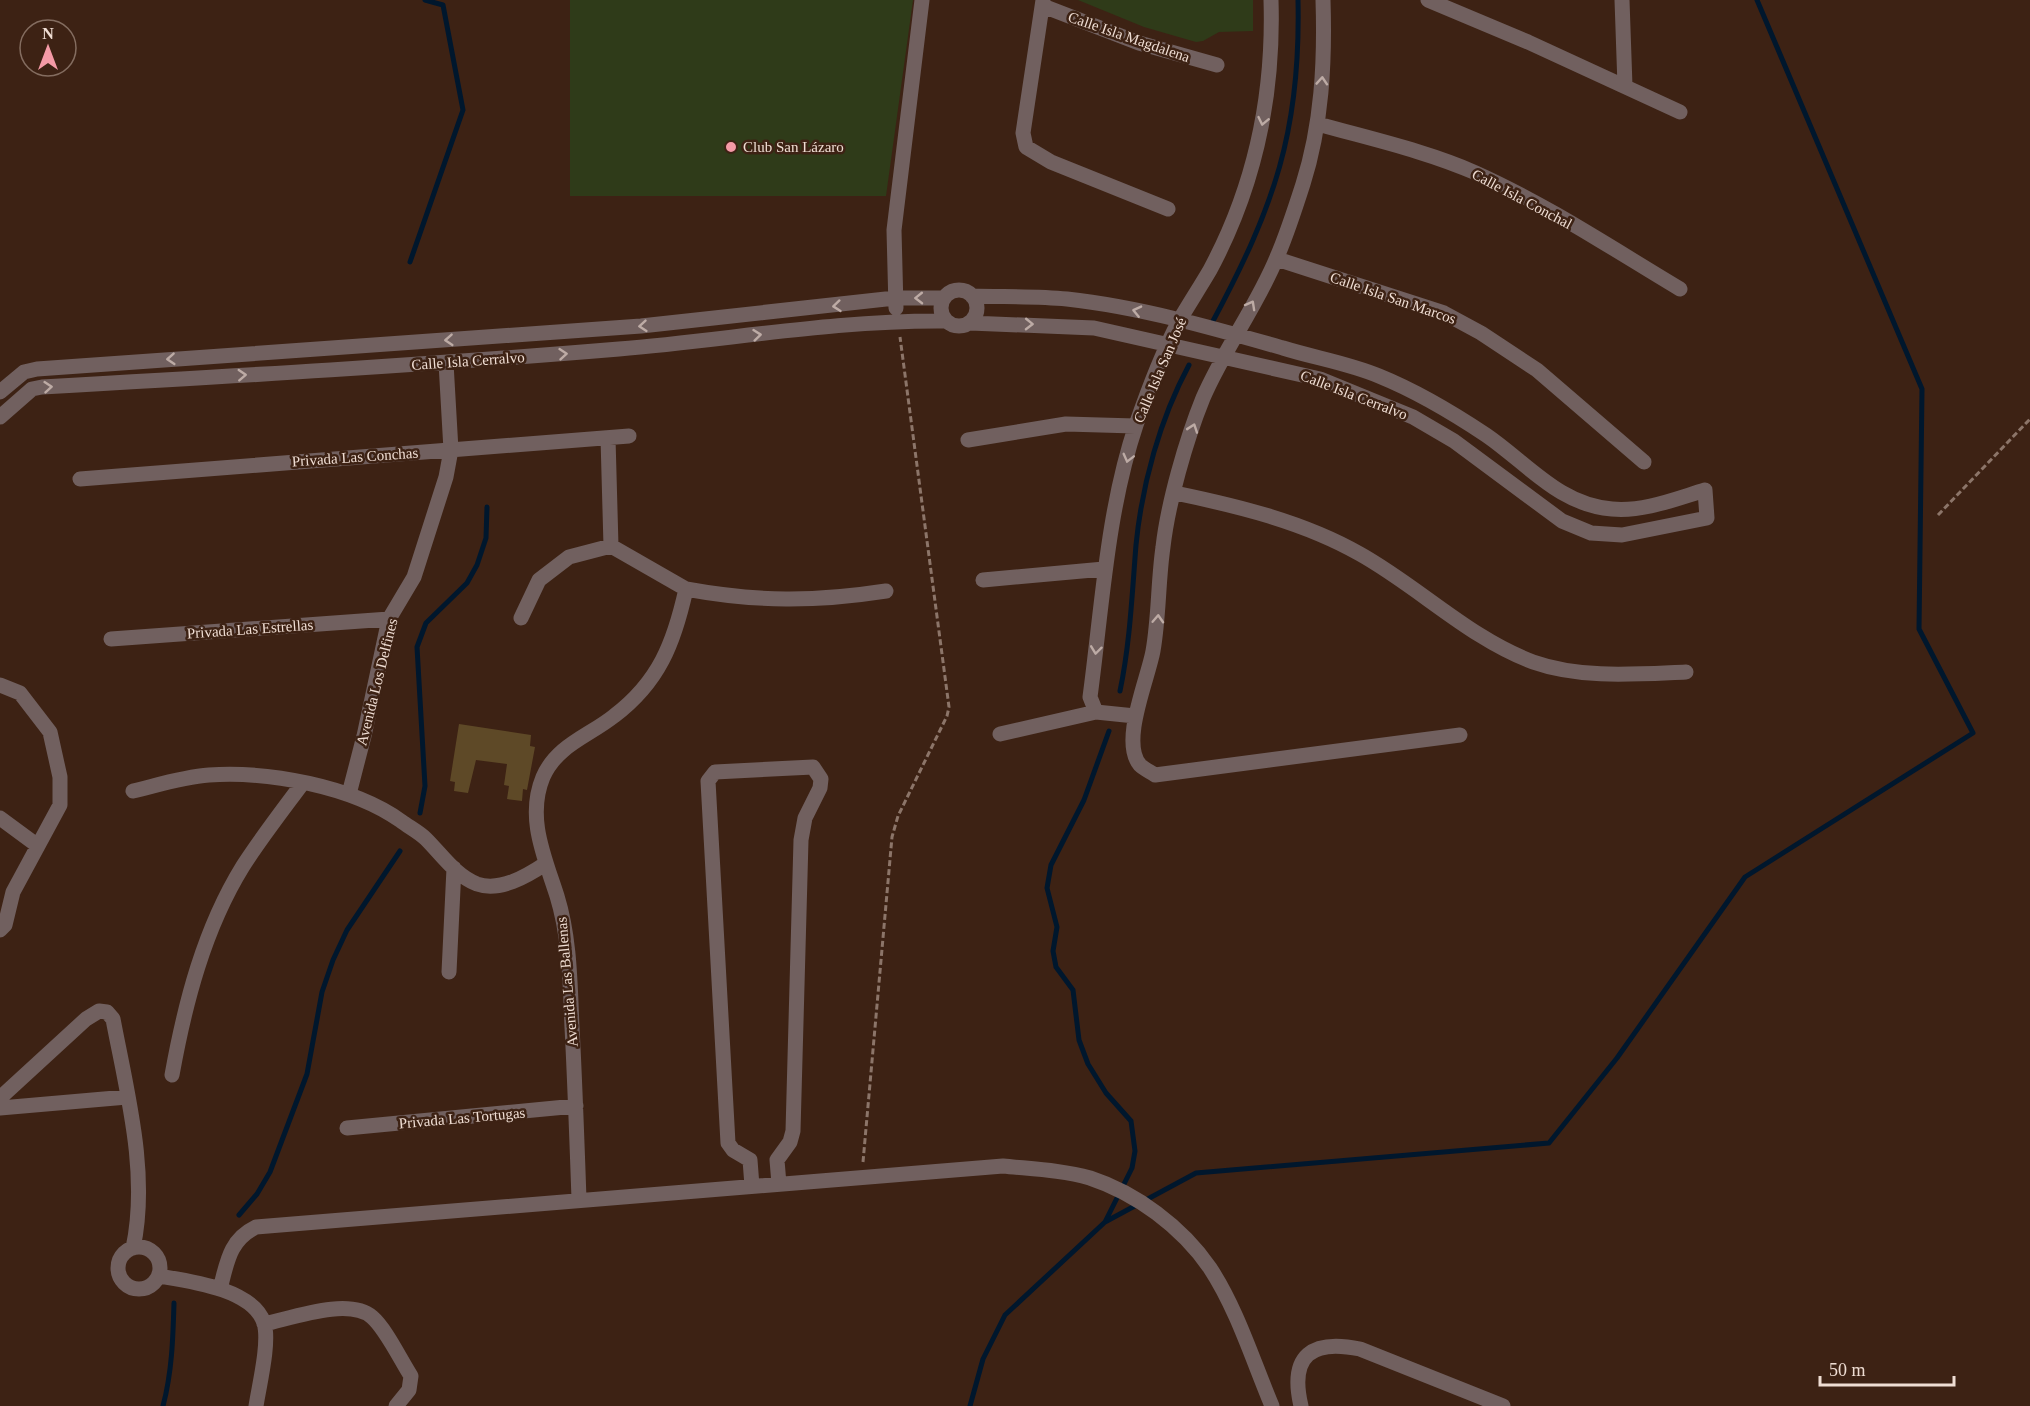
<svg xmlns="http://www.w3.org/2000/svg" width="2030" height="1406" viewBox="0 0 2030 1406" font-family="'Times New Roman',serif">
  <rect width="100%" height="100%" fill="#3d2214"/>
  <path fill="#2f3b19" d="M570 0H913L886 196H570Z
    M1078 0H1253V31L1219 32 1203 41 1196 42 1144 27Z"/>
  <g fill="none" stroke-linecap="round" stroke-linejoin="round">
    <path stroke="#00172d" stroke-width="5" d="M410 262 463 110 443 5 425 0
      M1213 321C1274 207 1301 131 1298 0
      M1120 691C1130 643 1132 595 1136 545 1142 484 1160 419 1189 365
      M420 813 425 786 417 647 426 623 467 583 477 565 486 538 487 507
      M239 1215 257 1194 270 1172 307 1074 322 992 333 960 347 930 400 851
      M1105 1222 1196 1173 1549 1143 1617 1058 1745 877 1973 733 1919 629 1922 389 1757 0
      M163 1406C172 1372 173 1338 174 1303
      M970 1406 983 1359 1005 1315 1105 1222 1132 1168 1135 1151 1131 1121 1106 1093 1088 1064 1079 1040 1073 990 1056 967 1053 951 1057 927 1047 888 1051 865 1084 800 1109 731"/>
  </g>
  <path fill="#5e4927" d="M459 724 531 735 530 746 535 747 527 790 523 789 522 801 507 799 509 786 504 785 507 764 476 760 468 793 454 791 455 782 450 781Z"/>
  <g fill="none" stroke-linecap="round" stroke-linejoin="round">
    <path stroke="#8c7569" stroke-width="3" stroke-dasharray="6 3" stroke-linecap="butt" d="M1938 515 2030 419
      M863 1162 892 837 898 816 947 716 949 707 900 337"/>
    <path stroke="#71605f" stroke-width="15" d="M1043 0 1023 133 1026 147 1051 162 1168 209
      M1323 0C1325 62 1322 124 1303 184 1295 209 1287 234 1277 257 1257 306 1224 349 1203 398 1186 440 1168 503 1163 547 1158 582 1159 617 1153 651 1148 679 1120 742 1140 765 1144 769 1151 772 1155 775L1460 735
      M1428 0 1528 42 1680 112
      M1622 0 1625 86
      M1043 6 1139 43 1217 65
      M1318 124C1371 139 1426 151 1476 173 1547 205 1613 249 1680 289
      M1277 259 1444 313 1481 333 1537 370 1644 462
      M941 308a18 18 0 1 1 36 0a18 18 0 1 1-36 0Z
      M896 308 894 230 922 0
      M970 323 1094 328 1320 379 1413 417 1454 441 1562 521 1591 533 1622 535 1707 518 1705 490C1675 499 1643 512 1612 509 1559 505 1527 463 1486 435 1453 413 1416 391 1379 376 1348 363 1315 358 1283 348 1213 328 1140 307 1067 299 1036 296 1004 297 972 296
      M0 392 24 372 37 369 641 326 895 298H943
      M0 417 32 389 42 387C235 376 427 365 619 349 728 340 836 320 945 321
      M968 440 1066 424 1135 426
      M80 479 629 436
      M1175 493C1238 506 1304 522 1360 554 1419 587 1469 638 1533 662 1581 679 1637 674 1686 672
      M983 580 1104 569
      M686 589C757 602 815 602 886 591
      M521 618 539 580 569 557 611 546
      M111 639 389 619
      M0 685 20 693 50 732 60 777V805L13 892 5 925 0 930
      M1135 716 1096 712 1090 697C1102 608 1107 511 1136 425 1148 390 1162 353 1179 321 1189 304 1200 287 1210 270 1255 186 1274 95 1271 0
      M1000 734 1096 712
      M133 791C158 785 183 777 209 775 268 771 352 786 401 821 409 827 419 832 426 839 442 855 456 876 477 884 500 892 527 876 545 864
      M349 794 364 736 389 619 414 577 446 477 451 450 446 363
      M0 818 38 846
      M449 972 454 868
      M172 1075C185 1003 204 929 243 866 261 838 282 811 302 784
      M0 1098 86 1019 99 1011 107 1012 113 1019C127 1093 149 1174 133 1248
      M0 1108 127 1097
      M347 1128 576 1106
      M752 1186 750 1160 733 1150 728 1143 708 781 715 772 813 767 821 779 820 788 805 818 801 840 793 1131 790 1142 777 1160 779 1184
      M579 1199C577 1142 575 1084 572 1027 570 983 570 938 557 896 545 858 526 818 543 777 557 745 589 736 614 716 659 682 674 643 686 589L611 546 608 438
      M118 1268a21 21 0 1 1 42 0a21 21 0 1 1-42 0Z
      M159 1276C189 1281 253 1289 264 1323 270 1342 259 1386 256 1406
      M220 1289C227 1263 229 1240 256 1227L1003 1166C1032 1169 1062 1170 1090 1178 1136 1193 1182 1227 1210 1268 1237 1309 1253 1361 1272 1406
      M264 1324C292 1318 349 1297 372 1317 386 1329 400 1359 411 1376L409 1390 396 1406
      M1301 1406C1289 1355 1312 1339 1360 1349L1503 1406"/>
  </g>
  <defs><path id="oneway-chevron" d="M-2-3.5L2.5 0L-2 3.5" fill="none" stroke-width="1.6" stroke-linecap="round" stroke-linejoin="round" transform="scale(1.5)"/></defs>
  <g stroke="#bdaba5">
    <use href="#oneway-chevron" transform="translate(1322 81) rotate(-86)"/>
    <use href="#oneway-chevron" transform="translate(1263 121) rotate(102)"/>
    <use href="#oneway-chevron" transform="translate(919 298) rotate(179)"/>
    <use href="#oneway-chevron" transform="translate(1251 305) rotate(-61)"/>
    <use href="#oneway-chevron" transform="translate(837 306) rotate(174)"/>
    <use href="#oneway-chevron" transform="translate(1137 311) rotate(-167)"/>
    <use href="#oneway-chevron" transform="translate(1029 324) rotate(1)"/>
    <use href="#oneway-chevron" transform="translate(643 326) rotate(175)"/>
    <use href="#oneway-chevron" transform="translate(757 335) rotate(-6)"/>
    <use href="#oneway-chevron" transform="translate(449 340) rotate(176)"/>
    <use href="#oneway-chevron" transform="translate(563 354) rotate(-5)"/>
    <use href="#oneway-chevron" transform="translate(171 359) rotate(176)"/>
    <use href="#oneway-chevron" transform="translate(242 375) rotate(-3)"/>
    <use href="#oneway-chevron" transform="translate(48 387) rotate(-5)"/>
    <use href="#oneway-chevron" transform="translate(1193 428) rotate(-71)"/>
    <use href="#oneway-chevron" transform="translate(1128 458) rotate(104)"/>
    <use href="#oneway-chevron" transform="translate(1158 619) rotate(-87)"/>
    <use href="#oneway-chevron" transform="translate(1096 650) rotate(97)"/>
  </g>
  <circle fill="#f49aa6" stroke="#3d2214" stroke-width="2" cx="731" cy="147" r="6"/>
  <g text-anchor="middle" dominant-baseline="central" stroke-width="5" stroke-linejoin="round" paint-order="stroke">
    <g font-size="15" fill="#efddd3" stroke="#3d2214">
      <text transform="translate(1129 37) rotate(19)">Calle Isla Magdalena</text>
      <text transform="translate(1522 199) rotate(28)">Calle Isla Conchal</text>
      <text transform="translate(1393 298) rotate(19)">Calle Isla San Marcos</text>
      <text transform="translate(468 361) rotate(-4)">Calle Isla Cerralvo</text>
      <text transform="translate(1160 370) rotate(-67)">Calle Isla San José</text>
      <text transform="translate(1354 395) rotate(21)">Calle Isla Cerralvo</text>
      <text transform="translate(355 457) rotate(-4)">Privada Las Conchas</text>
      <text transform="translate(250 629) rotate(-4)">Privada Las Estrellas</text>
      <text transform="translate(377 682) rotate(-76)">Avenida Los Delfines</text>
      <text transform="translate(567 982) rotate(-95)">Avenida Las Ballenas</text>
      <text transform="translate(462 1118) rotate(-5)">Privada Las Tortugas</text>
    </g>
    <g font-size="15" fill="#efddd3" stroke="#3d2214" text-anchor="start">
      <text x="743" y="147">Club San Lázaro</text>
    </g>
  </g>
  <g transform="translate(48 48)"><circle r="28" fill="#3d2214" stroke="#846d60" stroke-width="1.5"/>
  <path d="M0-4.5L10 22L0 15L-10 22Z" fill="#f49aa6"/>
  <text y="-9" font-size="16" font-weight="bold" text-anchor="middle" fill="#efddd3">N</text>
  </g>
  <path d="M1820 1376v9h134v-9" fill="none" stroke="#efddd3" stroke-width="3"/>
  <text x="1829" y="1376" font-size="18" fill="#efddd3" stroke="#3d2214" stroke-width="4.5" paint-order="stroke">50 m</text>
</svg>
